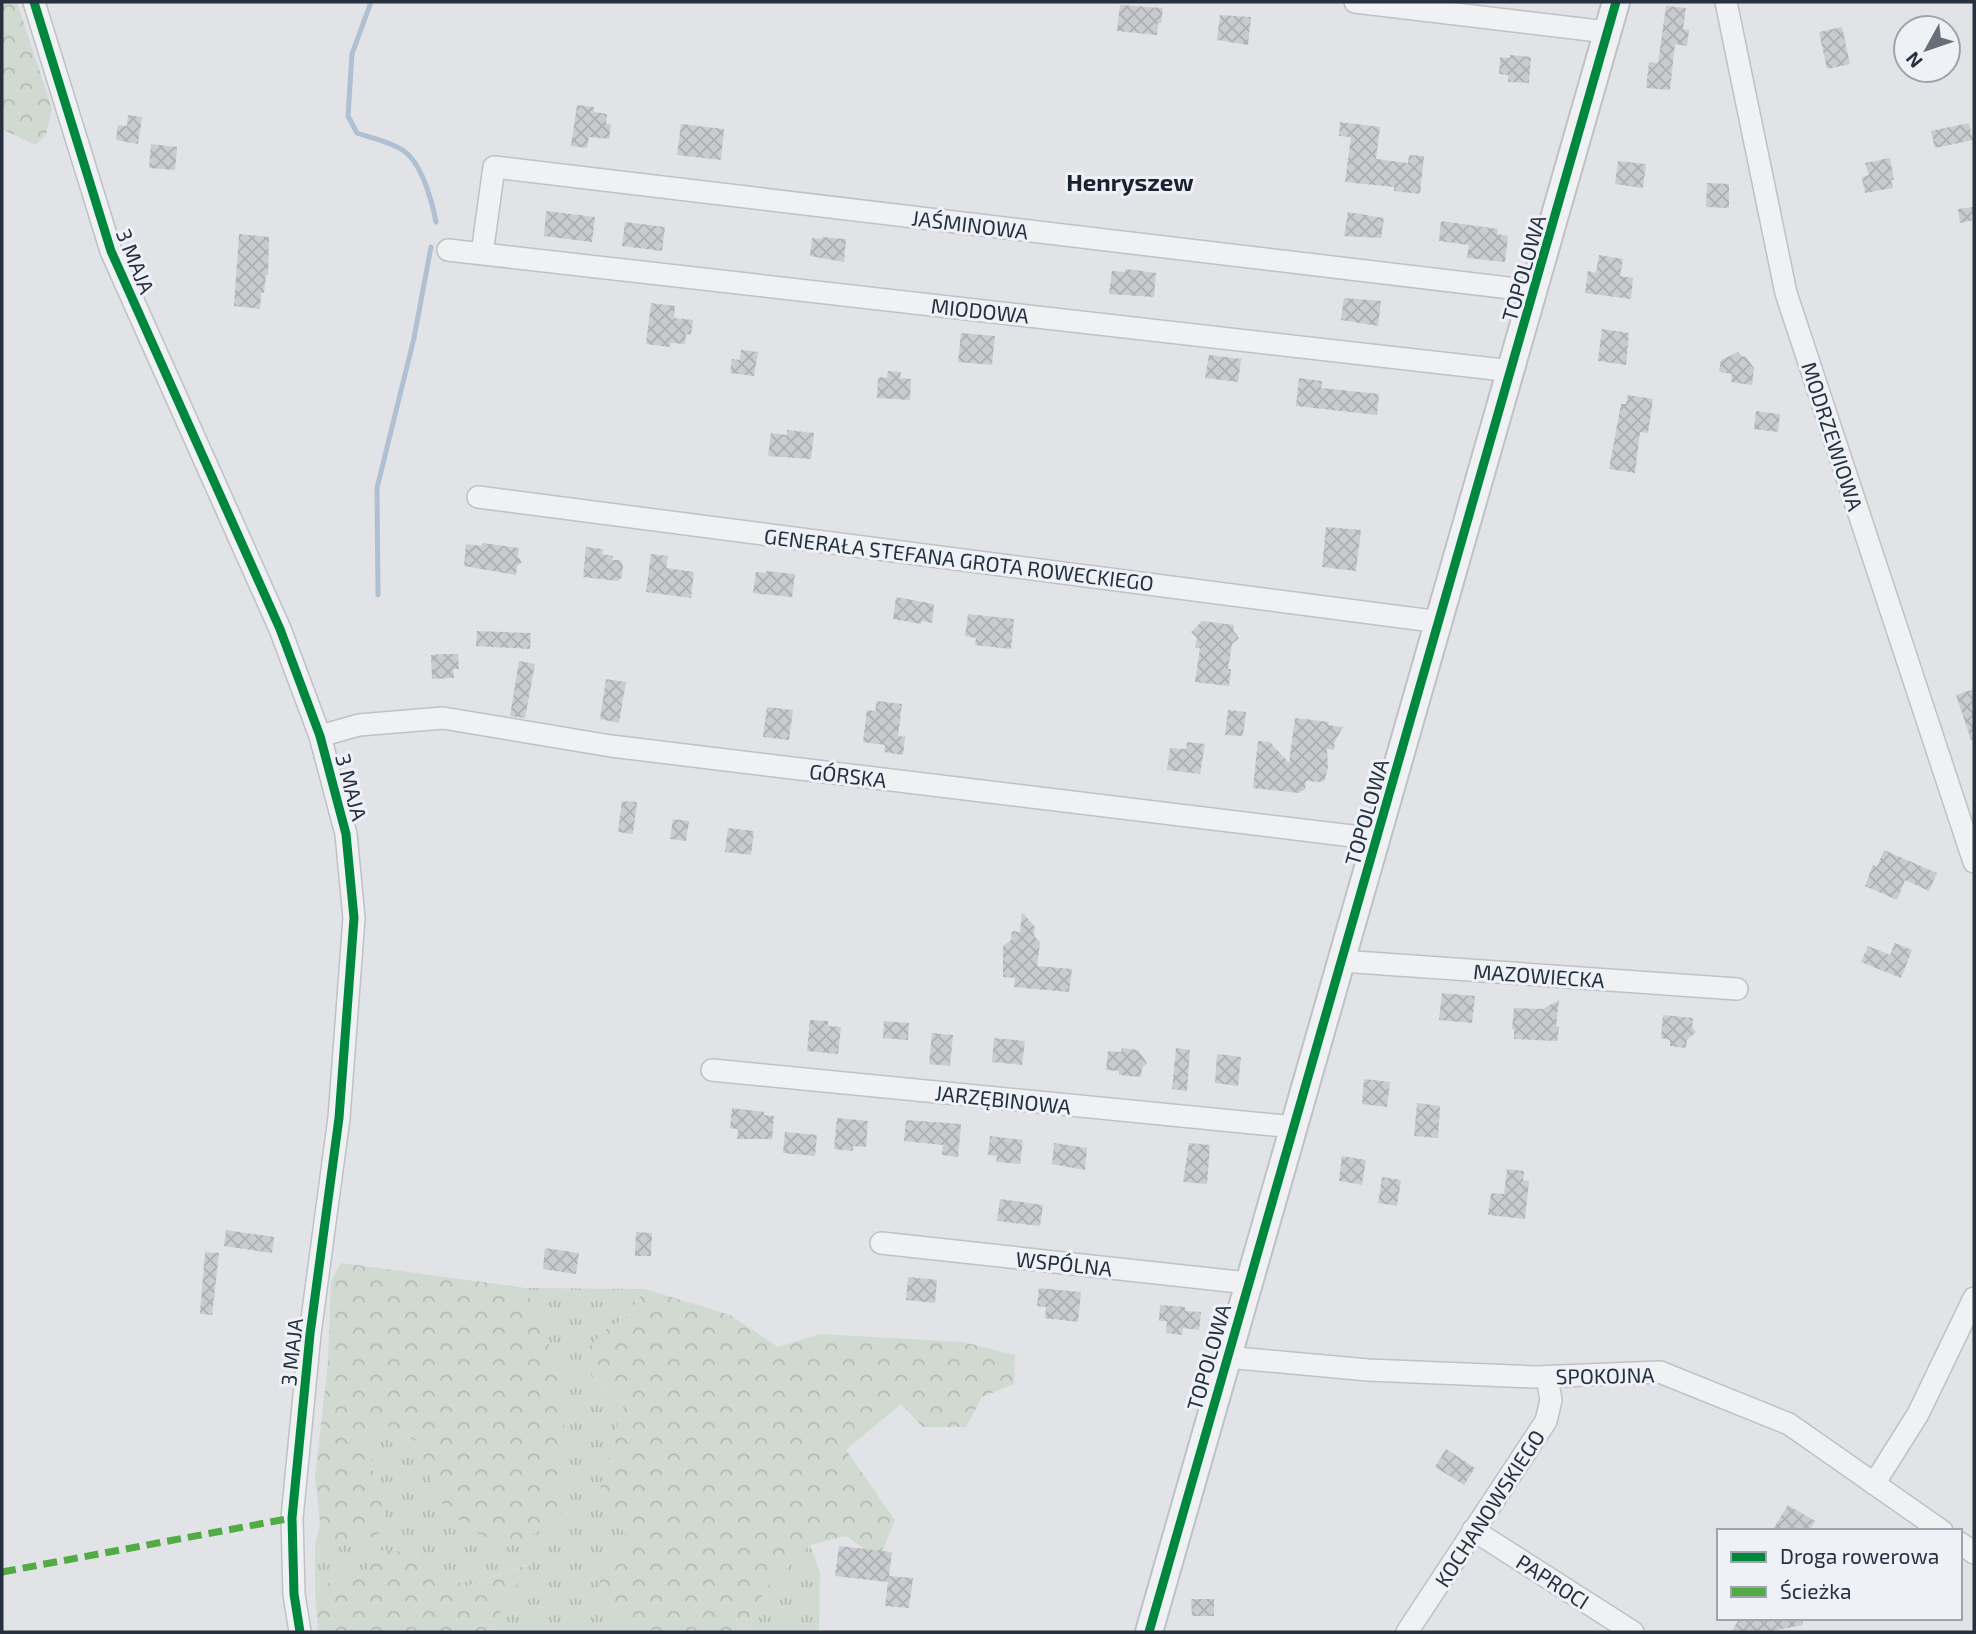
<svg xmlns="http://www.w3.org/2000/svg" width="1976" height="1634" viewBox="0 0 1976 1634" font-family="'Exo 2',sans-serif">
  <defs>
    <pattern id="grass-tufts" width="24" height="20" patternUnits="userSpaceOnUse" patternTransform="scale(1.75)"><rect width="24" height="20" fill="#d1dad1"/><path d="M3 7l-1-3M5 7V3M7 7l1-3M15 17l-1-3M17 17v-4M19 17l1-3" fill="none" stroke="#b3bbb4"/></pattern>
    <pattern id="forest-crowns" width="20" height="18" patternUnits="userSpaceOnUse" patternTransform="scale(1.75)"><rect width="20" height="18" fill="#d1dad1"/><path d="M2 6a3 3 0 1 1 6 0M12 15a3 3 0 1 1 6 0" fill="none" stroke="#b3bbb4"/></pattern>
    <pattern id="building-cross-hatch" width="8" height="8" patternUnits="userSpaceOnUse" patternTransform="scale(1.75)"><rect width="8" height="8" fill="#c9cbce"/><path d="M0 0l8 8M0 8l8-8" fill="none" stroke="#adafb2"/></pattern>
  </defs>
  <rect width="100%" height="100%" fill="#e1e3e6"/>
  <path fill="url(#grass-tufts)" d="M526 1288 645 1289 625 1319 609 1327 593 1377 624 1404 600 1489 632 1546 647 1631 661 1632H488L529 1564 467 1586 443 1577 361 1576 315 1592V1544H354L388 1530 365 1439 382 1423 418 1442 438 1499 542 1331Z
    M810 1545 820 1573 819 1632H735L742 1631 767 1587Z"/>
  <path fill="url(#forest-crowns)" d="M2 2H17L52 109 46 135 35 145 2 129Z
    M341 1263 526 1288 562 1377 564 1425 560 1520 510 1546 471 1531 438 1499 418 1442 382 1423 365 1439 388 1530 354 1544H315L320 1523 315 1477 328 1362 331 1281Z
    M645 1289 730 1315 778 1347 820 1334 963 1342 1015 1355 1014 1384 982 1397 966 1427H923L901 1404 846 1450 895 1520 879 1559 846 1536 810 1545 767 1587 742 1631H647L598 1596 603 1558 632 1546 600 1489 624 1404 593 1377 584 1352 609 1327 625 1319Z
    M382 1550 429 1554 443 1577 467 1586 530 1564 488 1632H318L315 1592 342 1574 361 1576Z"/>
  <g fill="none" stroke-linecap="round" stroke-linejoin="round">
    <path stroke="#afc0d2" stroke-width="5" d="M371 2 352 54 348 116 357 133C371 138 391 142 404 151 422 164 432 201 436 222
      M378 595 377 488 414 338 431 247"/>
  </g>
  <path fill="url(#building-cross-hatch)" d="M1120 5 1163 8 1161 23H1158L1157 35 1117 31Z
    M1666 6 1686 8 1683 29 1689 30 1687 46 1675 44 1670 90 1646 88 1649 62 1658 63Z
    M1220 15 1251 17 1248 45 1217 40Z
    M1842 27 1850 64 1827 69 1819 32Z
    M1510 55 1531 57 1529 83 1508 82V75L1499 74 1500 57 1510 58Z
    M577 105 594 107V112L607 114 606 124H611L609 139 589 137 587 148 571 146Z
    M128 115 142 117 138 144 116 140 118 125 127 126Z
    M1340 122 1380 127 1376 159 1408 163 1409 155 1424 156 1420 194 1394 191V187L1345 182 1351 137 1339 136Z
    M1969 123 1973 140 1935 148 1931 131Z
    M681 124 724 129 721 160 677 155Z
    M151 144 177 147 175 170 149 168Z
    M1890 158 1894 180H1891L1893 188 1865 193 1862 177 1869 175 1865 163Z
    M1618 161 1646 164 1643 188 1615 184Z
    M1707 183 1729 184V208L1706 207Z
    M1974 207V220L1960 223 1958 209Z
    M546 211 595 217 592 242 544 236Z
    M1348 212 1384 218 1381 238 1344 236Z
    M1441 221 1498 229 1497 234 1508 236 1505 262 1467 258 1469 245 1439 241Z
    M625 222 665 227 662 251 622 246Z
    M239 234 269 237 268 275H266L264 293H261L260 309 234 306Z
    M822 237 846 239 844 262 810 256 812 238 822 239Z
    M1599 255 1623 259 1620 276 1633 278 1631 299 1585 293 1588 271 1596 273Z
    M1126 269 1156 273 1154 297 1109 294 1112 271 1125 272Z
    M1344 298 1381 301 1378 326 1341 320Z
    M651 303 675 306 674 318 693 320 691 335 686 334 685 344 671 343 670 347 646 344Z
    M1602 329 1629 333 1626 365 1598 361Z
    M961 333 995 336 992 365 958 362Z
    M741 350 758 352 754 376 730 373 732 359 740 360Z
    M1738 352 1741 356 1746 357 1754 368 1752 385 1731 382 1732 374 1719 372 1721 360Z
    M1209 355 1241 359 1238 382 1205 378Z
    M888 371 901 372 900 378 911 379 910 400 877 398 878 377 887 378Z
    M1299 378 1322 381 1321 388 1379 394 1377 415 1296 406Z
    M1628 395 1653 399 1648 433 1640 432 1635 473 1609 469 1621 404H1626Z
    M1756 411 1780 414 1778 432 1754 429Z
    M787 430 814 433 811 459 768 456 771 433 787 435Z
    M1326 527 1361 530 1356 571 1322 567Z
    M482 543 519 548 518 557 522 562 517 566 516 575 464 566 466 544 482 546Z
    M586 547 603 549 602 554 613 556 612 560H620L623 566 622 577 618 581 583 577Z
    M651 554 668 556 666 568 694 572 691 598 646 592Z
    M766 571 795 574 792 597 753 593 756 572 766 573Z
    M896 597 934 604 932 623 922 621 921 624 893 619Z
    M968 614 1014 619 1011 649 975 645 976 638 965 636Z
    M1202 621 1234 625 1233 630 1239 638 1232 644 1228 669H1231L1229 686 1195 682 1200 648H1195L1197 638 1191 632Z
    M477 631 531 633 530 649 476 646Z
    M443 654H458L459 669H453L454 678 432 679 431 655Z
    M519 661 535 664 525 718 510 716Z
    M606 679 626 682 619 723 600 719Z
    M1974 689V740H1971L1956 695Z
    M877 701 902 704 898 736 905 737 903 755 884 752 885 745 863 742 867 710 875 711Z
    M767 707 793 710 789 740 763 737Z
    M1228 710 1246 712 1243 736 1225 735Z
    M1295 718 1329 722 1328 725 1343 727 1335 741 1334 750 1327 749 1328 767 1325 779 1322 782 1306 781 1305 789 1299 793 1253 788 1258 741 1270 742 1289 763Z
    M1187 742 1205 744 1200 774 1167 770 1170 748 1186 749Z
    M622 801 637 802 633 834 618 832Z
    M673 819 689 821 686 841 670 839Z
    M728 828 754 831 751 855 725 852Z
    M1884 850 1937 873 1929 891 1905 880 1897 900 1865 886 1873 865 1877 867Z
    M1022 912 1035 927 1034 936 1040 943 1037 966 1072 969 1069 992 1014 987 1015 978 1003 977V946L1011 940 1012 931 1020 932Z
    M1895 943 1912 950 1901 978 1861 962 1868 946 1890 955Z
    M1442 993 1475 996 1472 1023 1439 1020Z
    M1559 1000 1556 1026 1559 1027 1557 1041 1514 1039V1029H1512L1514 1008 1543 1009Z
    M1663 1015 1693 1018 1692 1027 1696 1032 1687 1040 1686 1048 1670 1046V1040L1661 1038Z
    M810 1020 828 1021V1026L841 1027 838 1054 807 1051Z
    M884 1021 909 1023 908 1040 883 1038Z
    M932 1033 953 1035 950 1066 929 1064Z
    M994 1038 1025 1041 1022 1065 992 1062Z
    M1122 1048 1138 1050 1147 1063 1142 1068 1141 1077 1119 1075V1071L1106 1070 1108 1051 1121 1052Z
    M1176 1048 1190 1050 1187 1091 1172 1089Z
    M1217 1054 1241 1057 1238 1086 1215 1083Z
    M1364 1079 1390 1082 1387 1107 1362 1104Z
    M1417 1103 1440 1106 1438 1138 1414 1136Z
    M732 1108 764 1112V1115L774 1116 772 1139H737L738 1129 730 1128Z
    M837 1118 868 1121 866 1147 853 1146V1151L834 1149Z
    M906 1120 961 1124 958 1157 942 1155 943 1145 904 1141Z
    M785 1132 817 1135 815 1156 783 1153Z
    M990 1136 1023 1140 1020 1164 996 1162 997 1156 988 1155Z
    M1054 1143 1087 1148 1085 1170 1052 1164Z
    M1189 1143 1210 1145 1207 1184 1183 1182Z
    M1342 1156 1366 1160 1362 1185 1339 1181Z
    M1507 1169 1524 1171 1523 1180 1529 1181 1525 1219 1488 1215 1491 1193 1504 1194Z
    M1382 1177 1401 1180 1397 1206 1378 1203Z
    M1000 1199 1043 1205 1040 1226 997 1221Z
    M226 1230 274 1237 272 1253 224 1246Z
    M636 1232 652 1233 651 1256H635Z
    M545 1248 579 1253 576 1274 543 1269Z
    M205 1252 219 1253 212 1315 200 1314Z
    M908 1277 937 1280 935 1303 906 1300Z
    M1039 1288 1081 1292 1078 1322 1045 1318 1046 1307 1037 1306Z
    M1160 1305 1185 1307V1311L1201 1312 1199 1330 1183 1328 1182 1335 1166 1333 1167 1321H1159Z
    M1446 1449 1475 1468 1464 1485 1435 1467Z
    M1788 1505 1815 1521 1809 1531H1772Z
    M839 1546 892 1552 889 1576 913 1578 909 1608 885 1606 888 1582 835 1576Z
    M1191 1599H1214V1616H1192Z
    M1740 1618H1803V1625L1767 1632H1731Z"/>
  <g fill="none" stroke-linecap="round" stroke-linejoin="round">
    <g stroke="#bfc1c4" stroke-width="24">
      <path id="minor" d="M34 2 111 251 280 629 320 736 346 834 354 918 339 1118 310 1334 292 1518 294 1594 300 1632
        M1355 2 1607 32
        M1726 2 1786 293 1974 862
        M448 250 1512 371
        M482 254 494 167 1534 291
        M478 497 1440 622
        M320 736 359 725 443 718 611 746 1377 839
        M1341 961 1737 989
        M712 1070 1294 1127
        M881 1243 1248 1283
        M1226 1357 1368 1370 1535 1377 1660 1372 1789 1424 1942 1531
        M1874 1484 1918 1414 1974 1298
        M1473 1530 1633 1632
        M1960 1543 1974 1553
        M1407 1632 1546 1421 1551 1400 1547 1377"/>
    </g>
    <g stroke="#bfc1c4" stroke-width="30">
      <path id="tertiary" d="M1149 1632C1301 1088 1464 547 1616 2"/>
    </g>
    <use href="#minor" stroke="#f0f1f2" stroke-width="21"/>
    <use href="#tertiary" stroke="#f0f1f2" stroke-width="26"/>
    <path stroke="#53ab46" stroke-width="7" stroke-dasharray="14 7" stroke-linecap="butt" d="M2 1572 292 1518"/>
    <g stroke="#eef1f6" stroke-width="13">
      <path id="cycleway" d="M34 2 111 251 280 629 320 736 346 834 354 918 339 1118 310 1334 292 1518 294 1594 300 1632
        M1149 1632C1301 1088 1464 547 1616 2"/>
    </g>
    <use href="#cycleway" stroke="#00873e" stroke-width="9"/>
  </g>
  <g text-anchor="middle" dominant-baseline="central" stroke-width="6" stroke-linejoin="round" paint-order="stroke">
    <g font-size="21" fill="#27303f" stroke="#eef1f6">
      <text transform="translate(970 224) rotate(7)">JAŚMINOWA</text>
      <text transform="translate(136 261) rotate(68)">3 MAJA</text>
      <text transform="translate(1523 268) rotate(-74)">TOPOLOWA</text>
      <text transform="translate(980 310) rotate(6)">MIODOWA</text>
      <text transform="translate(1833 436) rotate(72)">MODRZEWIOWA</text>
      <text transform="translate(959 559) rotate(7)">GENERAŁA STEFANA GROTA ROWECKIEGO</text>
      <text transform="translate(848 775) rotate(7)">GÓRSKA</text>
      <text transform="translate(352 787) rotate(75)">3 MAJA</text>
      <text transform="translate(1366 812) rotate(-74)">TOPOLOWA</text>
      <text transform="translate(1539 975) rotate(4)">MAZOWIECKA</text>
      <text transform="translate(1003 1099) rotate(6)">JARZĘBINOWA</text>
      <text transform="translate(1064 1263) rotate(6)">WSPÓLNA</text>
      <text transform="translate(291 1352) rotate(-84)">3 MAJA</text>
      <text transform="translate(1208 1357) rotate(-74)">TOPOLOWA</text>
      <text transform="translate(1605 1375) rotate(-1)">SPOKOJNA</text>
      <text transform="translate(1489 1508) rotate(-57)">KOCHANOWSKIEGO</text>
      <text transform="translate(1553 1581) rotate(33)">PAPROCI</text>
    </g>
    <g font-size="24" font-weight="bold" fill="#1a2130" stroke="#eef1f6">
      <text x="1130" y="181">Henryszew</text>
    </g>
  </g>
  <rect width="1976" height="1634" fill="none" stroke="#27303f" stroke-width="7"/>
  <rect x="1717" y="1529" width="245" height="91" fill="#eef1f6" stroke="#9ea4ad" stroke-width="2"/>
  <rect x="1731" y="1552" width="35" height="10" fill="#00873e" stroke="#9ea4ad" stroke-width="2"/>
  <text x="1780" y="1564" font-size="21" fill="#27303f">Droga rowerowa</text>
  <rect x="1731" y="1587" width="35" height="10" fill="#53ab46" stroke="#9ea4ad" stroke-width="2"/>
  <text x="1780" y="1599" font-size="21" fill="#27303f">Ścieżka</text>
  <g transform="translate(1927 49) rotate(230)"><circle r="33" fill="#eef1f6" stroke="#9ea4ad" stroke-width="2"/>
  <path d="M0-5L12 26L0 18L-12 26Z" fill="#686f79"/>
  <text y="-10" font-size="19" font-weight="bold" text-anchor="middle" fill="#27303f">N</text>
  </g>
</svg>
